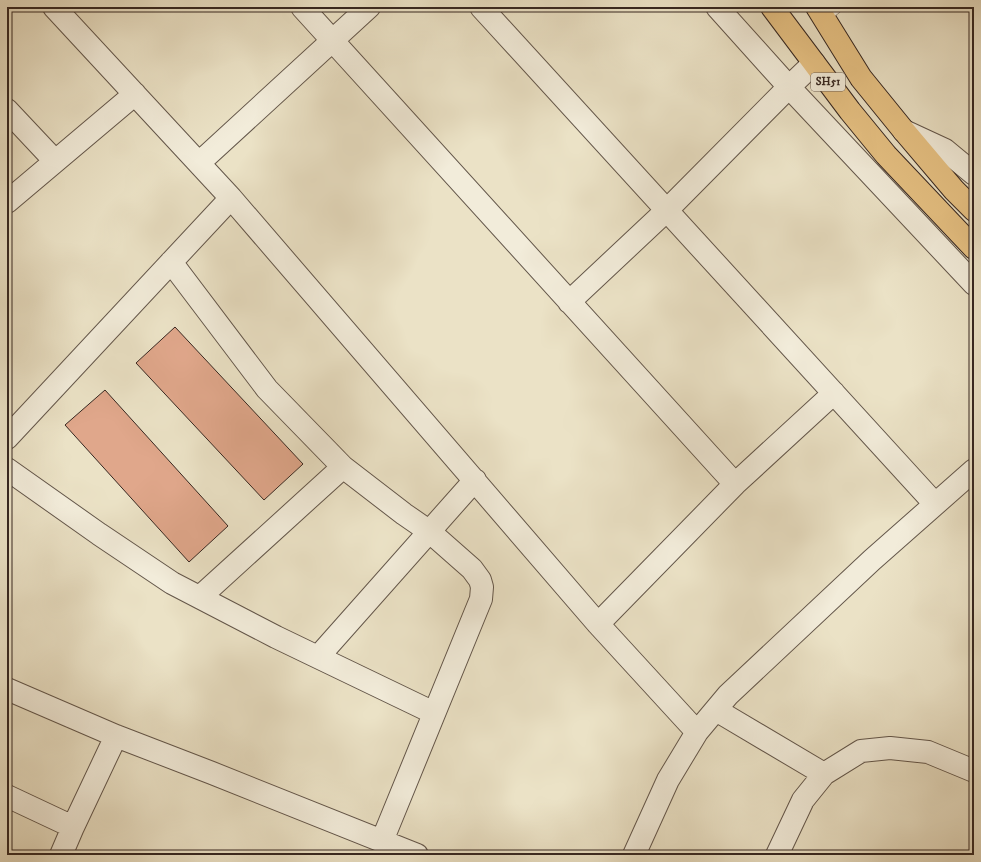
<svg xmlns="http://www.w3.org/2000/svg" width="981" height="862" viewBox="0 0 981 862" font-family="'IM FELL DW Pica',serif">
  <rect width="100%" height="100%" fill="#ebe2c6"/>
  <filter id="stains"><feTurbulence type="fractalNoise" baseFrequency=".005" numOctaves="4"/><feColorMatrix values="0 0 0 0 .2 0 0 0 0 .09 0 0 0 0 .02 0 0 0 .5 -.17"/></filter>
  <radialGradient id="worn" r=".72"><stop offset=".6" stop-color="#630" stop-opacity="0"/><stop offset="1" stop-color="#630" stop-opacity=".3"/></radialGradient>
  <path fill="#e0a78b" stroke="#362721" d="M175 327 303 464 264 500 136 363Z
    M105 390 228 526 189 562 65 425Z"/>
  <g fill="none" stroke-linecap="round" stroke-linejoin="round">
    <g stroke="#63564a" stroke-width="12">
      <path id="service" d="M824 18 837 7"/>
    </g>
    <g stroke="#63564a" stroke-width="24">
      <path id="minor" d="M54 7 231 198 598 624 697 732
        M302 7 735 484
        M481 7 935 504
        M7 110 55 161
        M199 163 369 7
        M7 202 135 94
        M171 262 267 389 343 467 404 514 430 532 472 569 480 580 482 587 481 599 382 841
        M569 302 667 210 789 87 717 7
        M7 438 231 198
        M7 469 99 534 172 583 276 637 434 713
        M200 597 343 467
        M598 624 735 484 834 393
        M318 657 475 480
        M7 689 116 736 212 773 417 855
        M716 710 824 774
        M7 796 73 827
        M61 855 73 827 116 736
        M634 855 668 780 697 732 728 695 872 560 974 470
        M777 855 803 800 824 774 861 751 890 748 928 752 974 771"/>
    </g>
    <g stroke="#63564a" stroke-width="24">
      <path id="tertiary" d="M814 63 789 87 974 284
        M904 131 945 150 974 174"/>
    </g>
    <g stroke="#362721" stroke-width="24">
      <path id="primary" d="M772 7 850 111 886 155 974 248
        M817 7 861 78 904 131 954 190 974 210"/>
    </g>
    <use href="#service" stroke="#f2ecda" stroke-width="11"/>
    <use href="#minor" stroke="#f2ecda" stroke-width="22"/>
    <use href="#tertiary" stroke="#f2ecda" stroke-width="22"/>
    <use href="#primary" stroke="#e6c183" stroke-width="22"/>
  </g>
  <g text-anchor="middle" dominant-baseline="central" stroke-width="4" stroke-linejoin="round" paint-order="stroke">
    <rect fill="#f2ecda" stroke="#6e6258" stroke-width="1" x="811" y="73" width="34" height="18" rx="3"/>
    <g font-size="11" font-weight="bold" fill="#362721">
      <text x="828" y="82">SH51</text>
    </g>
  </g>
  <rect width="981" height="862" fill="none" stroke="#ebe2c6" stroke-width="24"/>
  <rect x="8" y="8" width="965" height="846" fill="none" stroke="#362721" stroke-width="2"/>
  <rect x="12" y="12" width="957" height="838" fill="none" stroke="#362721"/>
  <rect width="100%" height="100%" filter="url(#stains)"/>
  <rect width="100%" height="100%" fill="url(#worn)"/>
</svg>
